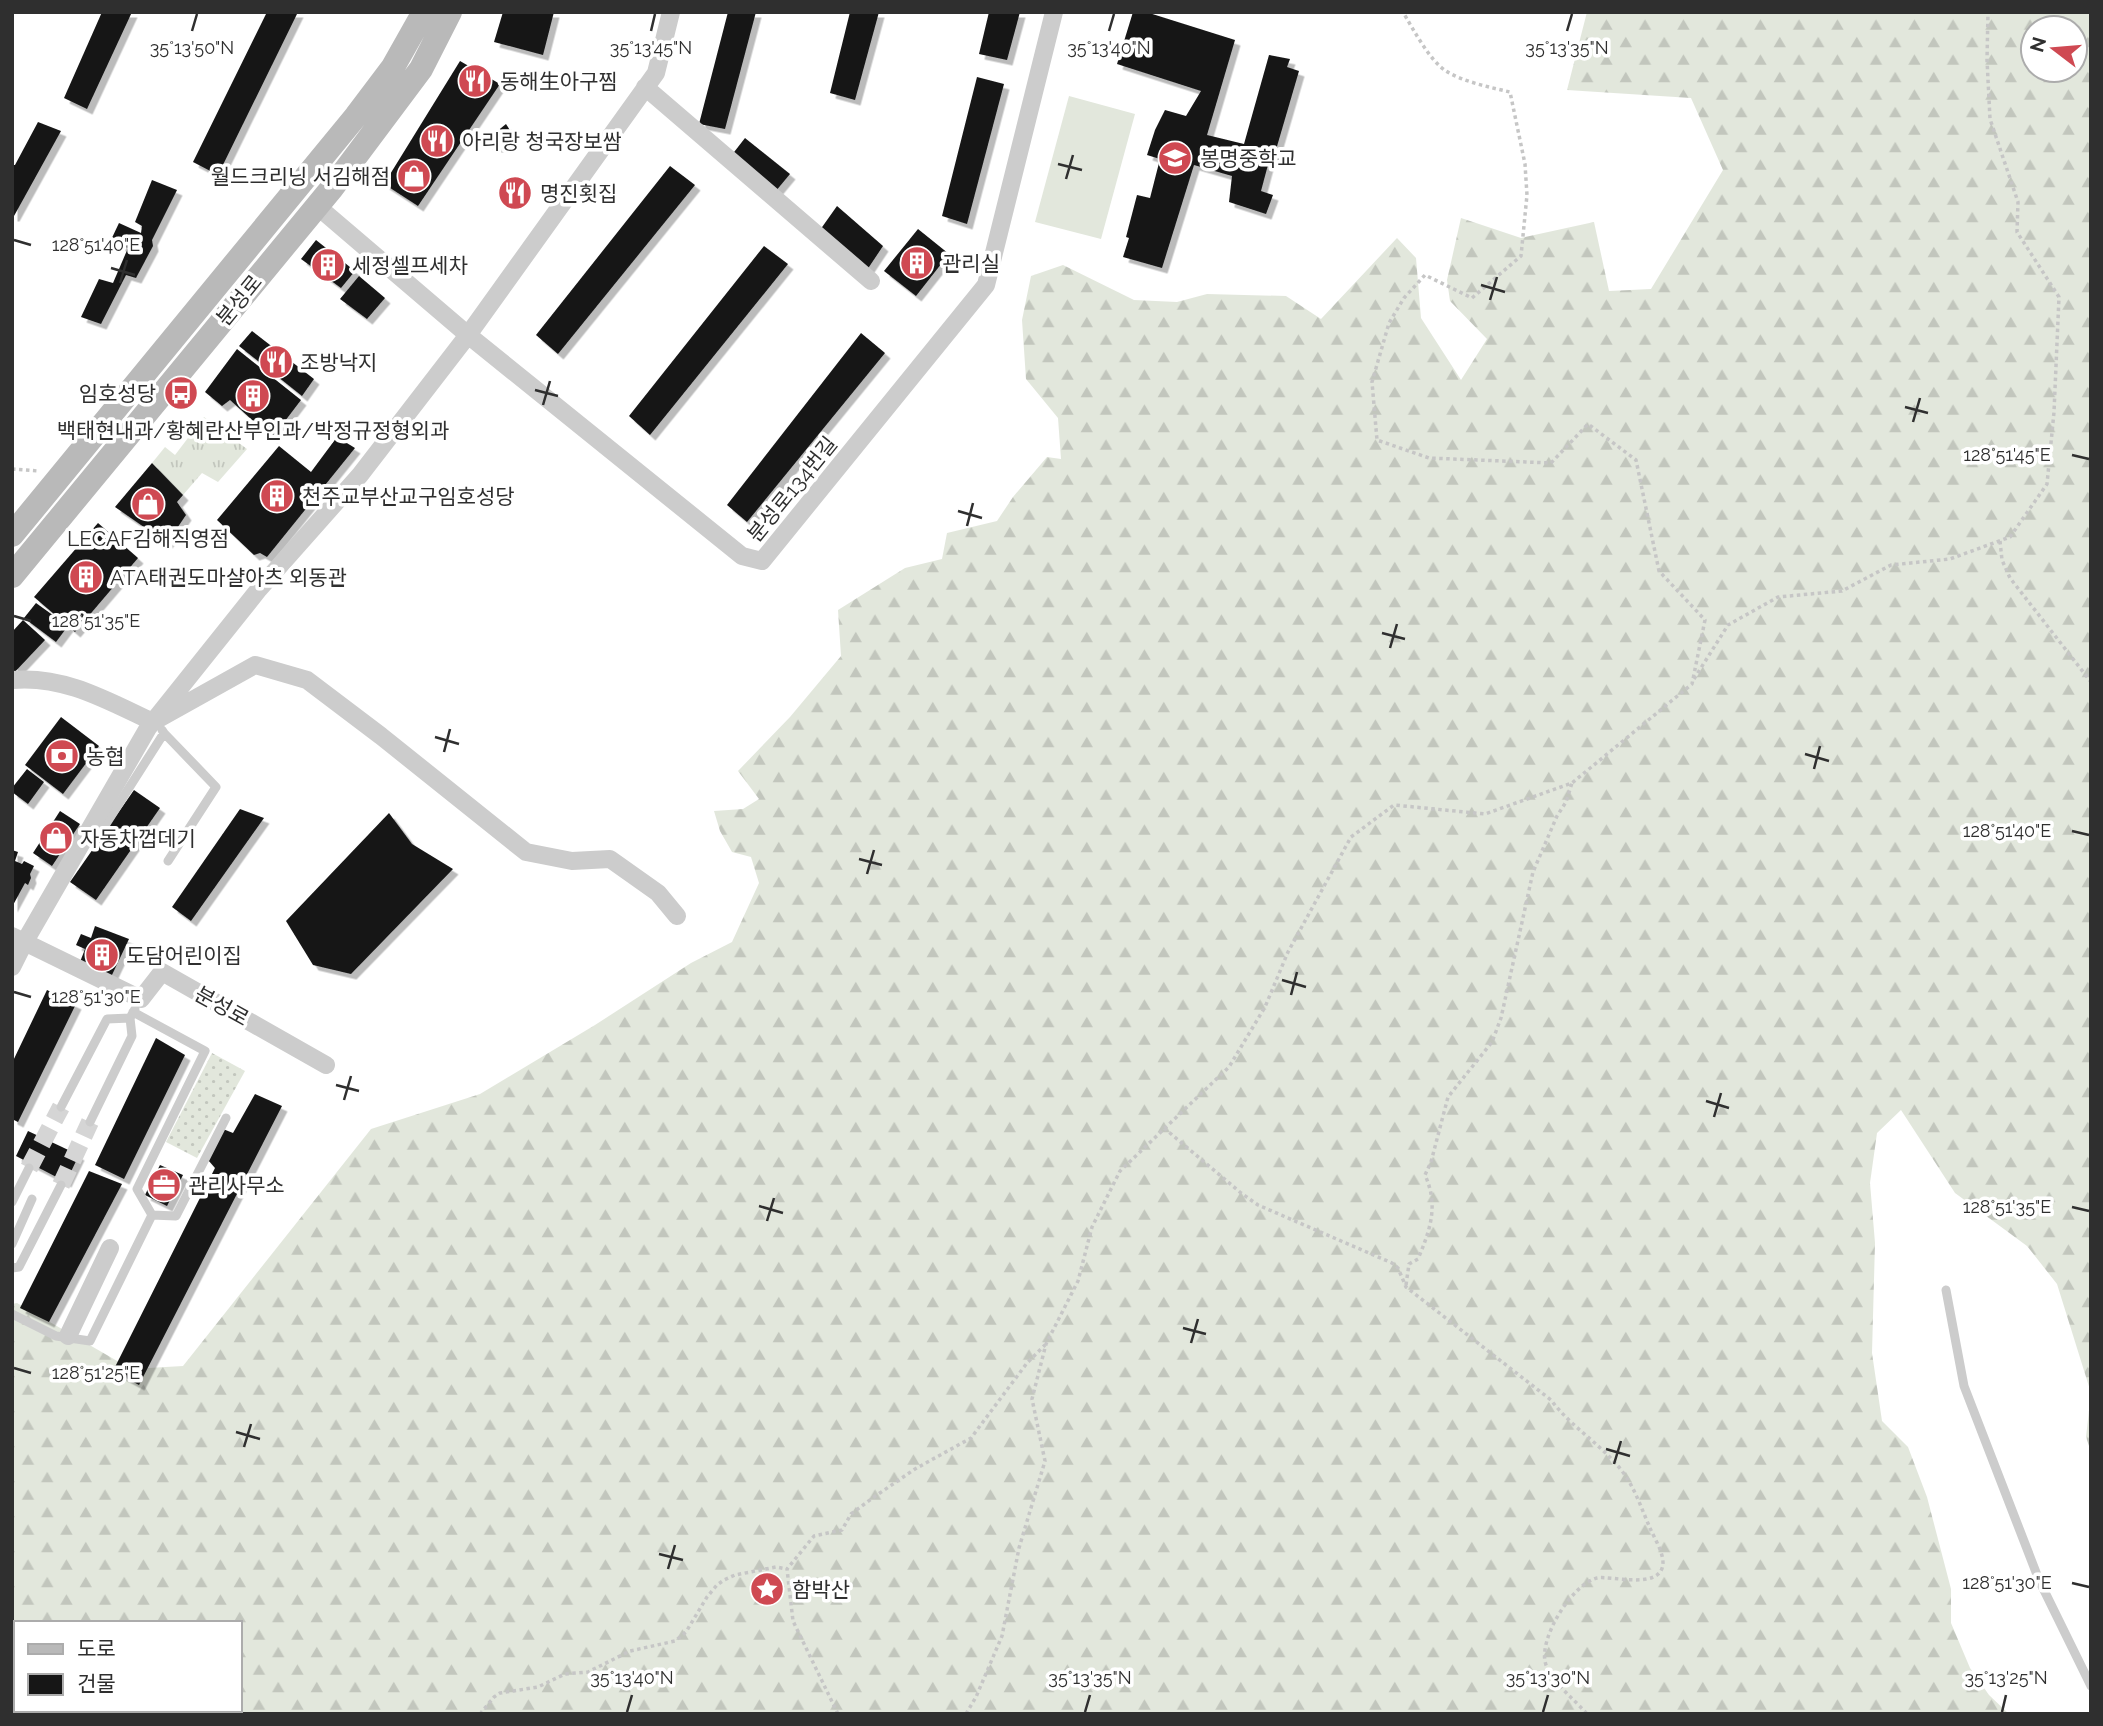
<svg xmlns="http://www.w3.org/2000/svg" width="2103" height="1726" viewBox="0 0 2103 1726" font-family="Raleway,'Noto Sans KR',sans-serif">
  <defs>
    <pattern id="grass-tufts" width="24" height="20" patternUnits="userSpaceOnUse" patternTransform="scale(1.75)"><rect width="24" height="20" fill="#e2e7dc"/><path d="M3 7l-1-3M5 7V3M7 7l1-3M15 17l-1-3M17 17v-4M19 17l1-3" fill="none" stroke="#c2c6bd"/></pattern>
    <pattern id="forest-firs" width="22" height="20" patternUnits="userSpaceOnUse" patternTransform="scale(1.75)"><rect width="22" height="20" fill="#e2e7dc"/><path d="M5 1l3.5 6h-7zM16 11l3.5 6h-7z" fill="#c2c6bd"/></pattern>
    <pattern id="park-dots" width="8" height="8" patternUnits="userSpaceOnUse" patternTransform="scale(1.75)"><rect width="8" height="8" fill="#e2e7dc"/><path d="M2 2h.1M6 6h.1" fill="none" stroke="#c2c6bd" stroke-width="1.8" stroke-linecap="round"/></pattern>
    <filter id="shadow"><feDropShadow dx="5.5" dy="5.5" stdDeviation="0" flood-color="#0004"/></filter>
  </defs>
  <rect width="100%" height="100%" fill="#fff"/>
  <path fill="url(#grass-tufts)" d="M204 417 247 449 218 482 202 473 183 495 152 463 165 447 175 455Z"/>
  <path fill="url(#forest-firs)" fill-rule="evenodd" d="M1587 12H2091V1452L2086 1437 2091 1393 2057 1284 2027 1246 1955 1193 1901 1110 1877 1133 1870 1183 1875 1243 1872 1353 1882 1421 1908 1447 1927 1497 1951 1589V1623L1970 1668 1989 1695 2009 1714H12V1304L17 1303 131 1369 183 1366 371 1129 480 1094 595 1025 691 963 732 942 759 883 751 857 732 852 720 831 714 811 743 809 759 799 738 771 790 717 841 656 838 610 905 568 942 559 947 533 997 521 1013 497 1047 457 1061 459 1058 418 1026 379 1022 320 1031 276 1063 265 1134 300 1177 302 1207 294 1286 296 1321 319 1397 238 1416 258 1421 318 1461 380 1487 339 1450 301 1447 280 1461 218 1521 238 1594 222 1609 291 1651 289 1723 170 1691 98 1567 90ZM2033 28H2075V70H2033ZM16 1623H240V1710H16Z"/>
  <path fill="url(#park-dots)" d="M212 1053 245 1071 197 1158 166 1142Z"/>
  <path fill="#e2e7dc" d="M1069 96 1135 114 1101 239 1035 222Z"/>
  <path fill="#161616" filter="url(#shadow)" d="M102 12H132L87 109 64 98Z
    M267 12H298L218 175 193 162Z
    M503 12H554L543 55 494 42Z
    M728 12H756L725 129 699 124Z
    M850 12H879L855 100 830 93Z
    M989 12H1020L1007 60 979 54Z
    M1133 12H1146L1235 40 1207 135 1244 144 1269 55 1290 59 1287 67 1299 71 1273 160 1269 161 1261 191 1273 195 1266 214 1229 202 1232 176 1194 165 1162 268 1123 257 1129 238 1126 237 1137 195 1150 198 1160 159 1147 155 1155 130 1165 110 1186 116 1201 91 1117 64Z
    M460 61 500 84 418 206 384 184Z
    M977 77 1004 84 967 224 942 216Z
    M38 122 61 131 14 216H12V165H15Z
    M506 124 513 135 502 147H491L485 141Z
    M745 138 790 174 775 192 731 156Z
    M670 166 695 185 558 354 536 335Z
    M152 180 177 190 152 240 153 246 136 278 126 275 101 324 81 317 99 279 113 283 128 248 110 242 119 223 141 233 142 226 135 222Z
    M837 206 883 246 867 270 820 230Z
    M918 229 949 254 916 296 884 271Z
    M316 240 355 271 341 288 301 259Z
    M764 246 788 264 650 435 629 416Z
    M359 276 385 298 367 319 340 299Z
    M252 331 314 379 302 396 239 346Z
    M861 333 885 353 747 522 727 505Z
    M237 349 301 400 272 438 230 400 222 406 205 392Z
    M337 437 355 448 267 557 260 553 254 555 217 520 279 446 311 472Z
    M152 463 183 495 177 502 186 515 167 543 115 507Z
    M98 523 138 558 75 632 34 597Z
    M36 603 68 626 56 642 24 618Z
    M23 620 45 640 12 675V632Z
    M61 717 99 746 63 794 25 765Z
    M27 769 44 782 28 804 12 792V788Z
    M134 790 160 808 96 900 70 882Z
    M240 809 264 818 191 921 172 907Z
    M60 811 80 824 52 866 33 853Z
    M389 813 412 844 453 869 351 974 313 965 286 921Z
    M12 850 18 852 15 861 22 864 24 861 34 866 30 874 31 878 28 885 25 883 12 907Z
    M95 926 129 939 111 977 80 962 85 949 76 945 81 934 91 938Z
    M47 990 76 1004 18 1122 12 1119V1063Z
    M156 1038 185 1055 124 1179 95 1165Z
    M255 1094 282 1106 139 1385 113 1371 215 1168 208 1160 223 1129 233 1133Z
    M28 1131 79 1155 66 1182 16 1156Z
    M160 1165 183 1175 167 1206 145 1195Z
    M89 1171 122 1184 49 1322 20 1308Z"/>
  <g fill="none" stroke-linecap="round" stroke-linejoin="round">
    <path stroke="#d5d5d5" stroke-width="18" stroke-dasharray="18 9" stroke-linecap="butt" d="M29 1168 61 1107
      M61 1185 90 1122"/>
    <path stroke="#c6c6c6" stroke-width="3.5" stroke-dasharray="3.5 3.5" stroke-linecap="butt" d="M1330 12H1334
      M12 469 38 471
      M2000 541 2002 560 2010 578 2091 682
      M1694 679 1728 625 1778 597 1842 591 1891 565 1950 559 2010 537 2047 484 2054 412 2059 297 2017 232 2018 202 1990 119 1987 60 1988 12
      M1164 1128 1241 1193 1258 1205 1392 1263 1398 1268 1406 1287 1551 1400C1571 1427 1601 1444 1622 1471 1635 1488 1642 1510 1650 1528 1655 1539 1663 1552 1663 1563 1662 1591 1610 1575 1597 1578 1572 1584 1537 1640 1546 1665 1553 1683 1574 1699 1587 1714
      M1406 1285 1409 1264 1418 1259C1430 1230 1439 1206 1425 1175L1431 1162 1448 1097 1492 1042 1501 1018 1533 872 1557 816 1566 802 1572 783
      M480 1714 494 1697 500 1693 538 1687 565 1674 588 1672 630 1651 675 1641 686 1632 707 1597 717 1585 724 1580 735 1575 776 1567 787 1569
      M838 1714 793 1621 787 1569 814 1536 842 1530 851 1514 874 1497 915 1469 971 1438 1027 1363 1045 1345
      M966 1714 976 1697 1002 1636 1019 1548 1045 1461 1032 1399 1046 1344 1078 1281 1092 1227 1120 1171 1229 1067 1265 1007 1288 952 1351 837 1394 805 1485 814 1572 783 1692 684 1705 620 1659 571 1636 460 1588 424 1551 463 1429 458 1377 440 1372 382 1389 323 1404 298 1425 275 1472 298 1521 256 1527 195 1525 164 1510 92C1489 87 1464 82 1446 71 1430 61 1413 29 1403 12"/>
    <path stroke="#ccc" stroke-width="9" d="M164 733 216 787 168 861
      M104 827 164 733 162 730
      M133 1012 205 1051 137 1189 152 1215
      M61 1107 107 1019 130 1018
      M90 1122 132 1036 130 1018 135 1009
      M12 1202 29 1168
      M12 1244 32 1199
      M12 1268 19 1267 61 1185
      M1946 1290 1964 1386 2039 1580 2091 1686
      M12 1314 56 1336 90 1341 152 1215 176 1216 226 1118"/>
    <path stroke="#ccc" stroke-width="18" d="M645 87 871 281
      M317 206 468 335 742 556 762 561 986 285 1054 12
      M12 680C64 675 108 701 153 722L255 665 307 680 381 736 526 852 572 861 610 859 658 893 677 916
      M12 936 141 999 162 972 326 1065
      M12 967 24 943 148 728 259 589 360 475 468 335 656 73 671 12
      M68 1336 110 1248"/>
    <path stroke="#b9b9b9" stroke-width="24" d="M12 535 356 116 393 67 424 12
      M12 576 332 188 421 69 450 12"/>
  </g>
  <path fill="none" stroke="#2f2f2f" stroke-width="2.5" d="M192 31 197 14M651 31 655 14M1109 31 1114 14M1567 31 1572 14M1058 164 1082 170M1066 179 1073 155M14 240 31 245M111 268 135 275M120 283 127 260M1481 285 1505 292M1490 300 1497 277M535 390 558 396M543 405 550 381M1905 407 1928 413M1913 422 1920 398M2072 455 2089 459M958 511 982 518M967 526 973 503M14 616 31 621M1382 633 1405 639M1390 648 1397 624M435 737 459 744M444 752 450 729M1805 754 1829 761M1814 769 1820 746M2072 831 2089 835M859 859 882 865M867 874 874 850M1282 980 1306 987M14 992 31 997M1291 995 1297 972M336 1085 359 1091M344 1100 351 1076M1706 1101 1729 1108M1714 1117 1721 1093M759 1206 783 1213M2072 1207 2089 1211M767 1221 774 1198M1183 1328 1206 1334M1191 1343 1198 1319M14 1368 31 1373M236 1432 260 1439M244 1447 251 1424M1606 1449 1630 1456M1614 1464 1621 1441M659 1554 683 1560M668 1569 675 1545M2072 1583 2089 1587M627 1712 632 1695M1085 1712 1090 1695M1543 1712 1548 1695M2002 1712 2006 1695"/>
  <defs>
    <g id="restaurant-disc" transform="scale(1.75)"><circle r="9.5" fill="#cf4952" stroke="#fff"/><path d="M-5-6h1v4h1v-4h1v4h1v-4h1v5L-1.5 .5V6h-2V.5L-5-1ZM5-6V6H3V1.5H1.5Q1.5-4 5-6Z" fill="#fff"/></g>
    <g id="school-disc" transform="scale(1.75)"><circle r="9.5" fill="#cf4952" stroke="#fff"/><path d="M0-5L7-2L0 1L-7-2ZM-4 1L0 2.5L4 1V4Q0 6-4 4Z" fill="#fff"/></g>
    <g id="shop-disc" transform="scale(1.75)"><circle r="9.5" fill="#cf4952" stroke="#fff"/><path d="M-5-2.5h2.3a2.7 3.5 0 0 1 5.4 0H5L5.5 6h-11ZM-1.5-2.5h3a1.5 2.3 0 0 0-3 0Z" fill="#fff"/></g>
    <g id="building-disc" transform="scale(1.75)"><circle r="9.5" fill="#cf4952" stroke="#fff"/><path d="M-4-6H4V6H1V3H-1V6H-4ZM-2.5-4.3h1.7v1.8h-1.7ZM.8-4.3h1.7v1.8H.8ZM-2.5-1h1.7V.8h-1.7ZM.8-1h1.7V.8H.8Z" fill="#fff"/></g>
    <g id="bus-disc" transform="scale(1.75)"><circle r="9.5" fill="#cf4952" stroke="#fff"/><path d="M-5-6H5V4H4V6H2V4H-2V6H-4V4H-5ZM-3.5-4V0h7V-4ZM-3.5 1.2v1.5H-2V1.2ZM2 1.2v1.5H3.5V1.2Z" fill="#fff"/></g>
    <g id="bank-disc" transform="scale(1.75)"><circle r="9.5" fill="#cf4952" stroke="#fff"/><path d="M-6-4H6V4H-6ZM0-2.3a2.3 2.3 0 1 0 0 4.6a2.3 2.3 0 1 0 0-4.6Z" fill="#fff"/></g>
    <g id="office-disc" transform="scale(1.75)"><circle r="9.5" fill="#cf4952" stroke="#fff"/><path d="M-6-3h4V-5.5h4V-3h4V5H-6ZM-1-4.5V-3h2v-1.5ZM-6 0V1H6V0Z" fill="#fff"/></g>
    <g id="sight-disc" transform="scale(1.75)"><circle r="9.5" fill="#cf4952" stroke="#fff"/><path d="M0-6L1.8-2.2L6-1.7L2.9 1.2L3.7 5.4L0 3.3L-3.7 5.4L-2.9 1.2L-6-1.7L-1.8-2.2Z" fill="#fff"/></g>
  </defs>
  <g fill-rule="evenodd">
    <use href="#restaurant-disc" x="475" y="81"/>
    <use href="#restaurant-disc" x="437" y="141"/>
    <use href="#school-disc" x="1175" y="158"/>
    <use href="#shop-disc" x="414" y="176"/>
    <use href="#restaurant-disc" x="515" y="193"/>
    <use href="#building-disc" x="917" y="263"/>
    <use href="#building-disc" x="328" y="265"/>
    <use href="#restaurant-disc" x="276" y="362"/>
    <use href="#bus-disc" x="181" y="393"/>
    <use href="#building-disc" x="253" y="396"/>
    <use href="#building-disc" x="277" y="496"/>
    <use href="#shop-disc" x="148" y="504"/>
    <use href="#building-disc" x="86" y="577"/>
    <use href="#bank-disc" x="62" y="756"/>
    <use href="#shop-disc" x="56" y="838"/>
    <use href="#building-disc" x="102" y="955"/>
    <use href="#office-disc" x="164" y="1185"/>
    <use href="#sight-disc" x="767" y="1589"/>
  </g>
  <g text-anchor="middle" dominant-baseline="central" stroke-width="7" stroke-linejoin="round" paint-order="stroke">
    <g font-size="21" fill="#2f2f2f" stroke="#fff" text-anchor="start">
      <text x="500" y="81">동해生아구찜</text>
      <text x="462" y="141">아리랑 청국장보쌈</text>
      <text x="1200" y="158">봉명중학교</text>
      <text x="390" y="176" text-anchor="end">월드크리닝 서김해점</text>
      <text x="540" y="193">명진횟집</text>
      <text x="942" y="263">관리실</text>
      <text x="352" y="265">세정셀프세차</text>
      <text x="300" y="362">조방낙지</text>
      <text x="156" y="393" text-anchor="end">임호성당</text>
      <text x="253" y="430" text-anchor="middle">백태현내과/황혜란산부인과/박정규정형외과</text>
      <text x="302" y="496">천주교부산교구임호성당</text>
      <text x="148" y="538" text-anchor="middle">LECAF김해직영점</text>
      <text x="110" y="577">ATA태권도마샬아츠 외동관</text>
      <text x="86" y="756">농협</text>
      <text x="80" y="838">자동차껍데기</text>
      <text x="126" y="955">도담어린이집</text>
      <text x="188" y="1185">관리사무소</text>
      <text x="792" y="1589">함박산</text>
    </g>
    <g font-size="21" fill="#2f2f2f" stroke="#fff">
      <text transform="translate(239 300) rotate(-51)">분성로</text>
      <text transform="translate(792 489) rotate(-51)">분성로134번길</text>
      <text transform="translate(222 1006) rotate(29)">분성로</text>
    </g>
  </g>
  <g font-size="18" text-anchor="middle" fill="#2f2f2f" stroke="#fff" stroke-width="7" stroke-linejoin="round" paint-order="stroke">
    <text x="192" y="54">35°13'50"N</text>
    <text x="651" y="54">35°13'45"N</text>
    <text x="1109" y="54">35°13'40"N</text>
    <text x="1567" y="54">35°13'35"N</text>
    <text x="96" y="251">128°51'40"E</text>
    <text x="2007" y="461">128°51'45"E</text>
    <text x="96" y="627">128°51'35"E</text>
    <text x="2007" y="837">128°51'40"E</text>
    <text x="96" y="1003">128°51'30"E</text>
    <text x="2007" y="1213">128°51'35"E</text>
    <text x="96" y="1379">128°51'25"E</text>
    <text x="2007" y="1589">128°51'30"E</text>
    <text x="632" y="1684">35°13'40"N</text>
    <text x="1090" y="1684">35°13'35"N</text>
    <text x="1548" y="1684">35°13'30"N</text>
    <text x="2006" y="1684">35°13'25"N</text>
  </g>
  <rect width="2103" height="1726" fill="none" stroke="#2f2f2f" stroke-width="28"/>
  <rect x="14" y="1621" width="228" height="91" fill="#ffffff" stroke="#acacac" stroke-width="2"/>
  <rect x="28" y="1644" width="35" height="10" fill="#b9b9b9" stroke="#acacac" stroke-width="2"/>
  <text x="77" y="1656" font-size="21" fill="#2f2f2f">도로</text>
  <rect x="28" y="1674" width="35" height="21" fill="#161616" stroke="#acacac" stroke-width="2"/>
  <text x="77" y="1691" font-size="21" fill="#2f2f2f">건물</text>
  <g transform="translate(2054 49) rotate(286)"><circle r="33" fill="#ffffff" stroke="#acacac" stroke-width="2"/>
  <path d="M0-5L12 26L0 18L-12 26Z" fill="#cf4952"/>
  <text y="-10" font-size="19" font-weight="bold" text-anchor="middle" fill="#2f2f2f">N</text>
  </g>
</svg>
